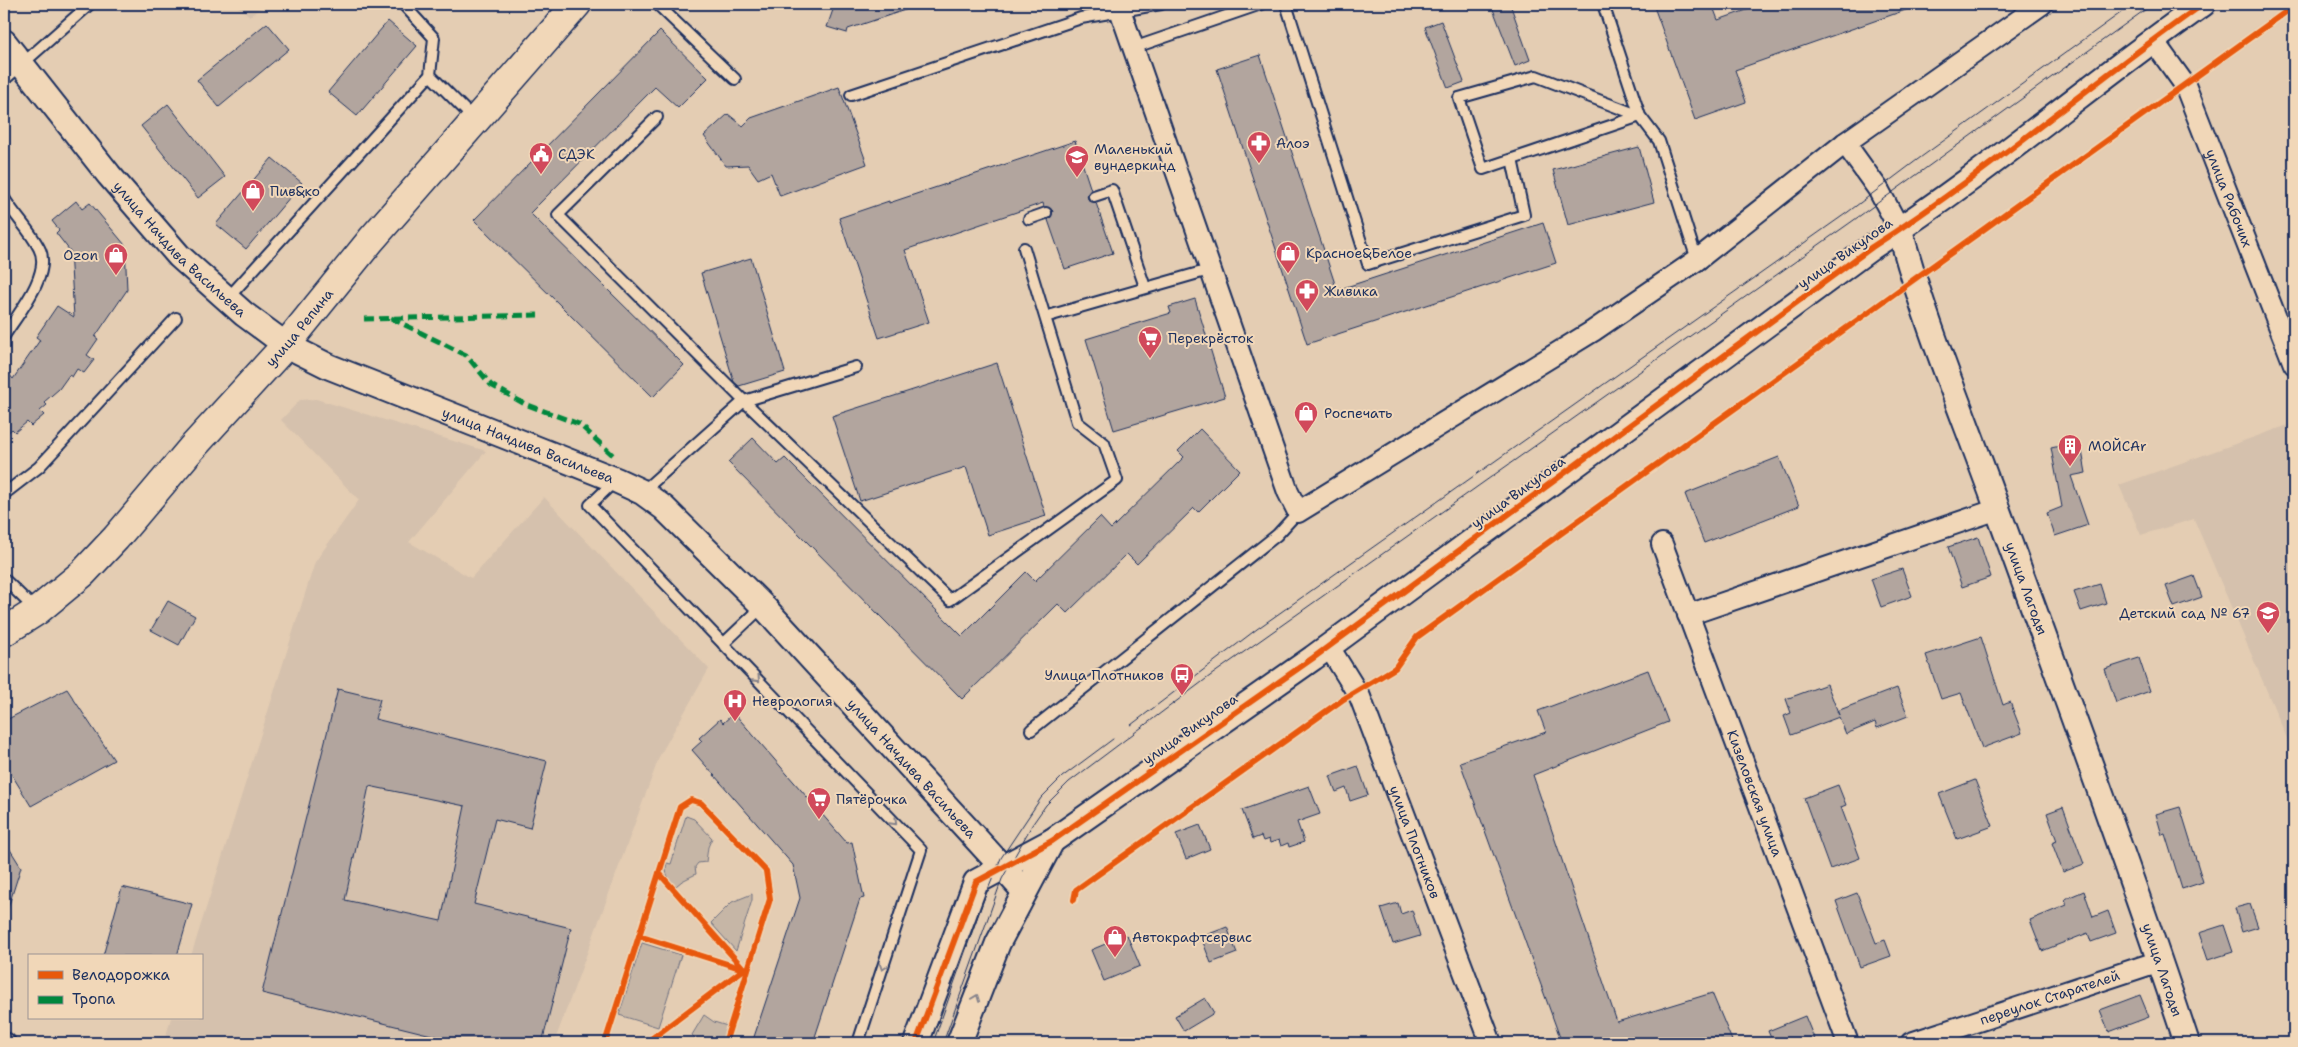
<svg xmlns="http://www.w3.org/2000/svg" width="2298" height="1047" viewBox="0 0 2298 1047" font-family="'Shantell Sans',sans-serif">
  <rect width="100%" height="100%" fill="#e4cdb3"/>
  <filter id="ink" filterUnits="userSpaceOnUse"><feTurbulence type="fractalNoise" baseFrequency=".02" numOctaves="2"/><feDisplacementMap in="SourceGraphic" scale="10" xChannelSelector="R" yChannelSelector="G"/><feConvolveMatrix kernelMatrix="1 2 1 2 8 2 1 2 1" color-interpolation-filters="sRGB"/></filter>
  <g filter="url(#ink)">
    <path fill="#d5c1ad" d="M235 4H265L250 16Z
      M316 399 486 451 409 542 471 578 544 497 709 669 660 755 554 1043H164L171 1018H201V956H191L315 562 359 500 281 420 300 400Z
      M2294 423V755L2194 519 2141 535 2119 485Z"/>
    <path fill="#c6b6a6" stroke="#707282" d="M686 816 694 819 712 838 708 847 706 862 698 863 695 867 696 874 682 881 676 886C669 879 664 874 667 863L671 864Z
      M752 894V900L736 951 711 923 732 902Z
      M642 943 681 955 658 1027 619 1015Z
      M704 1015 714 1022 727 1026 721 1043H700L692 1035Z"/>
    <path fill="#b2a59e" stroke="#1b2f5e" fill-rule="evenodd" d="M835 4H913L914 7 848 29 847 33 827 27Z
      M1491 4H1510L1530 60 1515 66Z
      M1653 4H1712L1718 20 1764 4H1917V6L1735 70 1746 102 1695 120Z
      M388 21 417 46 357 116 328 92Z
      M1441 21 1464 82 1448 88 1425 27Z
      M267 23 289 49 219 107 197 80Z
      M660 31 708 78 678 108 655 87 530 213 684 365 653 397 474 220Z
      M1260 55 1337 290 1543 223 1556 263 1307 344 1217 69Z
      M839 87 867 164 780 196 771 173 758 179 748 165 726 166 704 136 728 114 743 126 751 118Z
      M168 104 225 177 198 198 141 126Z
      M1075 141 1091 190 1087 194 1088 199 1096 203 1113 253 1065 269 1048 220 1051 217 1053 211 1050 208 1044 207 1043 203 905 250 929 322 879 338 839 218 889 201V203Z
      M1639 147 1654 202 1568 225 1553 170Z
      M272 158 302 183 246 249 216 224Z
      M76 201 82 209 90 203 125 245 127 290 95 337 98 339 87 355 94 360 84 373 77 369 72 377 69 375 59 389 44 402 47 405 40 411 44 415 31 426 27 422 15 432 12 429 4 436V368L13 379 40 340 36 337 57 306 74 317 70 251 56 233 59 230 52 221Z
      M751 258 785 372 739 386 734 382 701 273Z
      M1195 299 1225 397 1114 430 1086 339 1171 313 1169 307Z
      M997 363 1046 516 988 535 966 467 860 501 832 416Z
      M1200 429 1240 470 1198 512 1194 508 1137 564 1127 554 1067 613 1058 604 962 699 728 462 753 438 778 464 785 458 962 636 1026 572 1035 581 1100 517 1111 529 1184 457 1178 451Z
      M2060 446 2064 457 2082 451 2086 473 2071 476 2088 525 2055 536 2047 513 2062 507 2051 448Z
      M1779 457 1799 506 1704 543 1685 494Z
      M1978 537 1991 577 1962 587 1948 547Z
      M1902 569 1912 596 1881 607 1871 579Z
      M2194 576 2202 597 2174 607 2166 586Z
      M2100 584 2106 603 2081 611 2074 592Z
      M168 601 195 616 179 645 151 630Z
      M1981 637 2003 705 2010 702 2022 733 1982 748 1961 693 1941 699 1926 655Z
      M2139 658 2150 691 2116 703 2105 669Z
      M1648 670 1668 722 1533 775 1617 1022 1712 993 1733 1043H1562L1460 762 1546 732 1538 711Z
      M1827 684 1839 715 1837 711 1897 688 1908 716 1877 728 1875 722 1846 734 1839 717 1791 735 1784 716 1791 713 1786 699Z
      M67 689 114 760 31 806 4 762V721Z
      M338 689 380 699 375 719 547 761 530 828 495 819 474 904 571 928 542 1043H464L262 993ZM369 786 465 806 441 921 345 900Z
      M734 713 847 843 852 842 864 898 860 899 813 1043H752L800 898 793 865 692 750 702 741 699 738 720 719 723 723Z
      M1358 766 1368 795 1350 801 1346 788 1336 792 1330 776Z
      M1975 780 1993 826 1957 839 1939 794Z
      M1838 785 1846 805 1841 807 1860 858 1830 869 1804 798Z
      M1309 786 1320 814 1297 822 1304 842 1289 847 1288 843 1281 846 1279 840 1270 843 1269 839 1263 841 1261 836 1253 839 1242 810Z
      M2063 807 2084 864 2063 872 2052 843 2057 841 2047 813Z
      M2180 807 2203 882 2182 889 2165 834 2162 835 2156 814Z
      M1200 825 1210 849 1186 859 1176 834Z
      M4 840 21 867 7 911 4 910Z
      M122 887 192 904 177 956H103Z
      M2084 891 2093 917 2108 911 2116 933 2091 942 2088 933 2042 951 2030 920 2067 905 2065 899Z
      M1857 893 1876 943 1885 940 1891 956 1860 967 1836 901Z
      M1398 903 1401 914 1412 910 1420 936 1393 944 1381 908Z
      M2250 904 2258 927 2242 932 2235 908Z
      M2224 925 2233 952 2208 960 2199 933Z
      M1227 927 1237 953 1211 963 1201 937Z
      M1127 935 1140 966 1104 981 1091 950Z
      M2140 995 2149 1017 2109 1032 2100 1010Z
      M1205 998 1214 1013 1184 1031 1175 1016Z
      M1805 1016 1816 1043H1773L1768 1031Z"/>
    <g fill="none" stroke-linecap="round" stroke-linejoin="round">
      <g stroke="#1b2f5e" stroke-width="14">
        <path id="service" d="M403 4 434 38 430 75 474 119
          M657 4 735 79
          M1286 4 1368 264 1524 215 1512 159
          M1603 4 1640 116 1659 141 1697 260
          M1133 48 1261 4
          M1536 76 1640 116 1483 169 1459 98Z
          M4 80 90 4
          M851 95 1081 18 1161 4
          M657 117 558 215 744 401 950 600 1117 480 1104 443 1077 422 1024 248
          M1094 196 1112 190 1145 287
          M4 198C14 215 30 230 39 248 53 273 17 315 4 336
          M1029 219 1046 213
          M227 299 430 75
          M1045 317 1209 270
          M616 480 590 505 921 850 858 1043
          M642 492 744 401 856 367
          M4 494 39 467 176 318
          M4 579 36 610
          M723 644 763 606
          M1031 730 1277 535 1298 512"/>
      </g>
      <g stroke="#1b2f5e" stroke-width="24">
        <g id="minor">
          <path d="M1118 4 1288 492 1298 512 1593 331 1697 260 1845 143 2042 4"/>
          <path id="s1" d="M2152 39 2185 85 2294 364"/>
          <path d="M1845 143 1878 189 1900 230"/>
          <path id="s2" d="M1662 544 1848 1043"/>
          <path d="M1688 615 1998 509"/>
          <path id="s3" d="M1329 647 1360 697 1491 1043"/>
          <path d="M4 1043H5"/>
          <path id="s4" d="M1911 1043 2160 961"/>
        </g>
      </g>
      <g stroke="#1b2f5e" stroke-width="28">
        <g id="tertiary">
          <path id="s5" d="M4 42 109 175 179 256 244 314 286 345 330 367 616 480 642 492 664 508 763 606 1024 891"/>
          <path id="s6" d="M1900 230C1925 324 1964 416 1997 508 2062 686 2128 864 2187 1043"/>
          <path d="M916 1043 976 882 1052 841 1313 658 1872 247C1987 173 2091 83 2203 4"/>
          <path d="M959 1043 998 943 1052 841"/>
        </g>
      </g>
      <g stroke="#1b2f5e" stroke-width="31">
        <g id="secondary">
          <path id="s7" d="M4 632 37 611 83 573 116 538 191 449 286 345 371 240 577 4"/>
        </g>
      </g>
      <use href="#service" stroke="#f1d7b8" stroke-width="10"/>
      <use href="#minor" stroke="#f1d7b8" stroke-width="20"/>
      <use href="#tertiary" stroke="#f1d7b8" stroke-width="24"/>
      <use href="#secondary" stroke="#f1d7b8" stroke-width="28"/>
      <path stroke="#1b2f5e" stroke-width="1" d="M1131 725 1257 629 1848 212 1917 160 2133 4
        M933 1043 982 904 1001 858 1041 798 1062 777 1113 739
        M943 1043 1002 879 1032 825 1046 805 1069 782 1210 676 1854 220 2153 4"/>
      <path stroke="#00873e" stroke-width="5" stroke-dasharray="10 5" stroke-linecap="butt" d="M391 318 466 355 491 385 525 404 579 424 616 458
        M364 319 538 315"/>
      <g stroke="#f1d7b8" stroke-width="9">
        <path id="cycleway" d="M1074 900 1076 890 1342 700 1395 668 1417 637 2294 6
          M639 936 743 969
          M605 1043 680 807 691 800 701 803 766 871 770 899 725 1043
          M646 1043 744 969 659 873
          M916 1043 976 882 1052 841 1313 658 1872 247C1987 173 2091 83 2203 4"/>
      </g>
      <use href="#cycleway" stroke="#e8590c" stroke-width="6"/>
    </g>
    <defs><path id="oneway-chevron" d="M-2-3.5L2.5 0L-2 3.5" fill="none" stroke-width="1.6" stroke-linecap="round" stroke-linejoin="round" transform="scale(1.25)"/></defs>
    <g stroke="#86838b">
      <use href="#oneway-chevron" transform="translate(757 679) rotate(46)"/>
      <use href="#oneway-chevron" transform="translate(894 822) rotate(46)"/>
      <use href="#oneway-chevron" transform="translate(883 967) rotate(108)"/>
      <use href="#oneway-chevron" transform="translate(976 998) rotate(-69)"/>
    </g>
  </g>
  <defs>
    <g id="pharmacy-pin" transform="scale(1.25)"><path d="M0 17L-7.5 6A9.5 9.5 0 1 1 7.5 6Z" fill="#d1495b" stroke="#f1d7b8"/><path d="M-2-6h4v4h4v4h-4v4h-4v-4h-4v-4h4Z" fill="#fff"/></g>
    <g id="civic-pin" transform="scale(1.25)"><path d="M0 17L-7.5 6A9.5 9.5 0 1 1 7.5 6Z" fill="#d1495b" stroke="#f1d7b8"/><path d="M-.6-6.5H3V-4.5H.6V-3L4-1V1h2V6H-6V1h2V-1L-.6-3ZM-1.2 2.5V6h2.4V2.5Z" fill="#fff"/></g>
    <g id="school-pin" transform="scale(1.25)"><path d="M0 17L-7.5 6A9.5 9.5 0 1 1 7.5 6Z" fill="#d1495b" stroke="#f1d7b8"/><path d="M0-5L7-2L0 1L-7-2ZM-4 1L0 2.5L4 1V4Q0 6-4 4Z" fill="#fff"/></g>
    <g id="shop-pin" transform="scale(1.25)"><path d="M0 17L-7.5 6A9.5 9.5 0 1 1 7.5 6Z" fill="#d1495b" stroke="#f1d7b8"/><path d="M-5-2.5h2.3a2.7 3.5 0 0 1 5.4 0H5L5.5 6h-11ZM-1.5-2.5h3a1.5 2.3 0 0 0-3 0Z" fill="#fff"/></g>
    <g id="supermarket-pin" transform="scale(1.25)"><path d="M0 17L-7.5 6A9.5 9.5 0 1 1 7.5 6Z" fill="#d1495b" stroke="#f1d7b8"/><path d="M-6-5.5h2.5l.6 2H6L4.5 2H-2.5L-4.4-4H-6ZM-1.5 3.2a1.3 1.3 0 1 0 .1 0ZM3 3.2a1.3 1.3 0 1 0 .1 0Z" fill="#fff"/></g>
    <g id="building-pin" transform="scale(1.25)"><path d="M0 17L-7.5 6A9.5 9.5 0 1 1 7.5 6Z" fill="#d1495b" stroke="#f1d7b8"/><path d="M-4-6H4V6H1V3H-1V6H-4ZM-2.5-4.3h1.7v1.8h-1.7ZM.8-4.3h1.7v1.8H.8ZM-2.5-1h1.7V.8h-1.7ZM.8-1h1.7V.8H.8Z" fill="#fff"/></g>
    <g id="bus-pin" transform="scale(1.25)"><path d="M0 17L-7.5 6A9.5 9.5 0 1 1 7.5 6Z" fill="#d1495b" stroke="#f1d7b8"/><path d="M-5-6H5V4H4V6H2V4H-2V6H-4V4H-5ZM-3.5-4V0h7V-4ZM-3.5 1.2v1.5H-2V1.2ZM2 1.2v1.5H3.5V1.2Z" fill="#fff"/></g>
    <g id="hospital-pin" transform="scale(1.25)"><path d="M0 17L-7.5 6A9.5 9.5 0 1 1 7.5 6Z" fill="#d1495b" stroke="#f1d7b8"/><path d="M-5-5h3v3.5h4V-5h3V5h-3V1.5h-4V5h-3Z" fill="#fff"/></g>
  </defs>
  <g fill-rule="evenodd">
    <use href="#pharmacy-pin" x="1259" y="143"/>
    <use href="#civic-pin" x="541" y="154"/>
    <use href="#school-pin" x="1077" y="157"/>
    <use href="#shop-pin" x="253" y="191"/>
    <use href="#shop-pin" x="1288" y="253"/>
    <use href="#shop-pin" x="116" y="255"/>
    <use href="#pharmacy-pin" x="1307" y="291"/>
    <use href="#supermarket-pin" x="1150" y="338"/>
    <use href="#shop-pin" x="1306" y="413"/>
    <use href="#building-pin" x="2070" y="446"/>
    <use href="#school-pin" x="2268" y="613"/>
    <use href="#bus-pin" x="1182" y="675"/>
    <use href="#hospital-pin" x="735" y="701"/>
    <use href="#supermarket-pin" x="819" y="799"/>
    <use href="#shop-pin" x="1115" y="937"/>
  </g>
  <g text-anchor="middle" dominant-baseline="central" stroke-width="4" stroke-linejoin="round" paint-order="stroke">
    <g font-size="14" fill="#1b2f5e" stroke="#f1d7b8" text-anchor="start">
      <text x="1276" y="143">Алоэ</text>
      <text x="1094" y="149">Маленький<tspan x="1094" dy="16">вундеркинд</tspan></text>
      <text x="558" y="154">СДЭК</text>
      <text x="270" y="191">Пив&amp;ко</text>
      <text x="1306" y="253">Красное&amp;Белое</text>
      <text x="98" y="255" text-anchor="end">Ozon</text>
      <text x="1324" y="291">Живика</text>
      <text x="1168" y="338">Перекрёсток</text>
      <text x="1324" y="413">Роспечать</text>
      <text x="2088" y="446">МОЙCAr</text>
      <text x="2250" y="613" text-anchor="end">Детский сад № 67</text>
      <text x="1164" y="675" text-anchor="end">Улица Плотников</text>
      <text x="752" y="701">Неврология</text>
      <text x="836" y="799">Пятёрочка</text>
      <text x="1132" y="937">Автокрафтсервис</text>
    </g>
    <g font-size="14" fill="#1b2f5e" stroke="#f1d7b8">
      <text stroke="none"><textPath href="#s1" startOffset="178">улица Рабочих</textPath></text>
      <text stroke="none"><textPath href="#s5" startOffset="272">улица Начдива Васильева</textPath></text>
      <text transform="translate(1845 253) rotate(-35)">улица Викулова</text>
      <text stroke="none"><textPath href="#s7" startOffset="426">улица Репина</textPath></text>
      <text stroke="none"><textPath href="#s5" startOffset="678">улица Начдива Васильева</textPath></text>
      <text transform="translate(1518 492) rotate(-36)">улица Викулова</text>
      <text stroke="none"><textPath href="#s6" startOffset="380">улица Лагоды</textPath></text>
      <text transform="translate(1190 729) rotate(-35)">улица Викулова</text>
      <text stroke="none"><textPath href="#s5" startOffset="1188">улица Начдива Васильева</textPath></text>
      <text stroke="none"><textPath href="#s2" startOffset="266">Кизеловская улица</textPath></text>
      <text stroke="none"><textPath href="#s3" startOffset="214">улица Плотников</textPath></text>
      <text stroke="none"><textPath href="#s6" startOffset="785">улица Лагоды</textPath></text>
      <text stroke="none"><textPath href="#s4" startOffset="146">переулок Старателей</textPath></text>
    </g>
  </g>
  <rect width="2298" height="1047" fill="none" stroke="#f1d7b8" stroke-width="20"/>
  <rect x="10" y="10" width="2278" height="1027" fill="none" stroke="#1b2f5e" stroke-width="2" filter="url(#ink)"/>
  <rect x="28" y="954" width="175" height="65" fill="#f1d7b8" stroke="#9b9494"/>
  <rect x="38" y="971" width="25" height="8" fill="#e8590c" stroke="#9b9494"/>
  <text x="72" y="980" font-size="15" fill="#1b2f5e">Велодорожка</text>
  <rect x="38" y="996" width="25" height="8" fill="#00873e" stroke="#9b9494"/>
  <text x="72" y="1004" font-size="15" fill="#1b2f5e">Тропа</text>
</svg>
